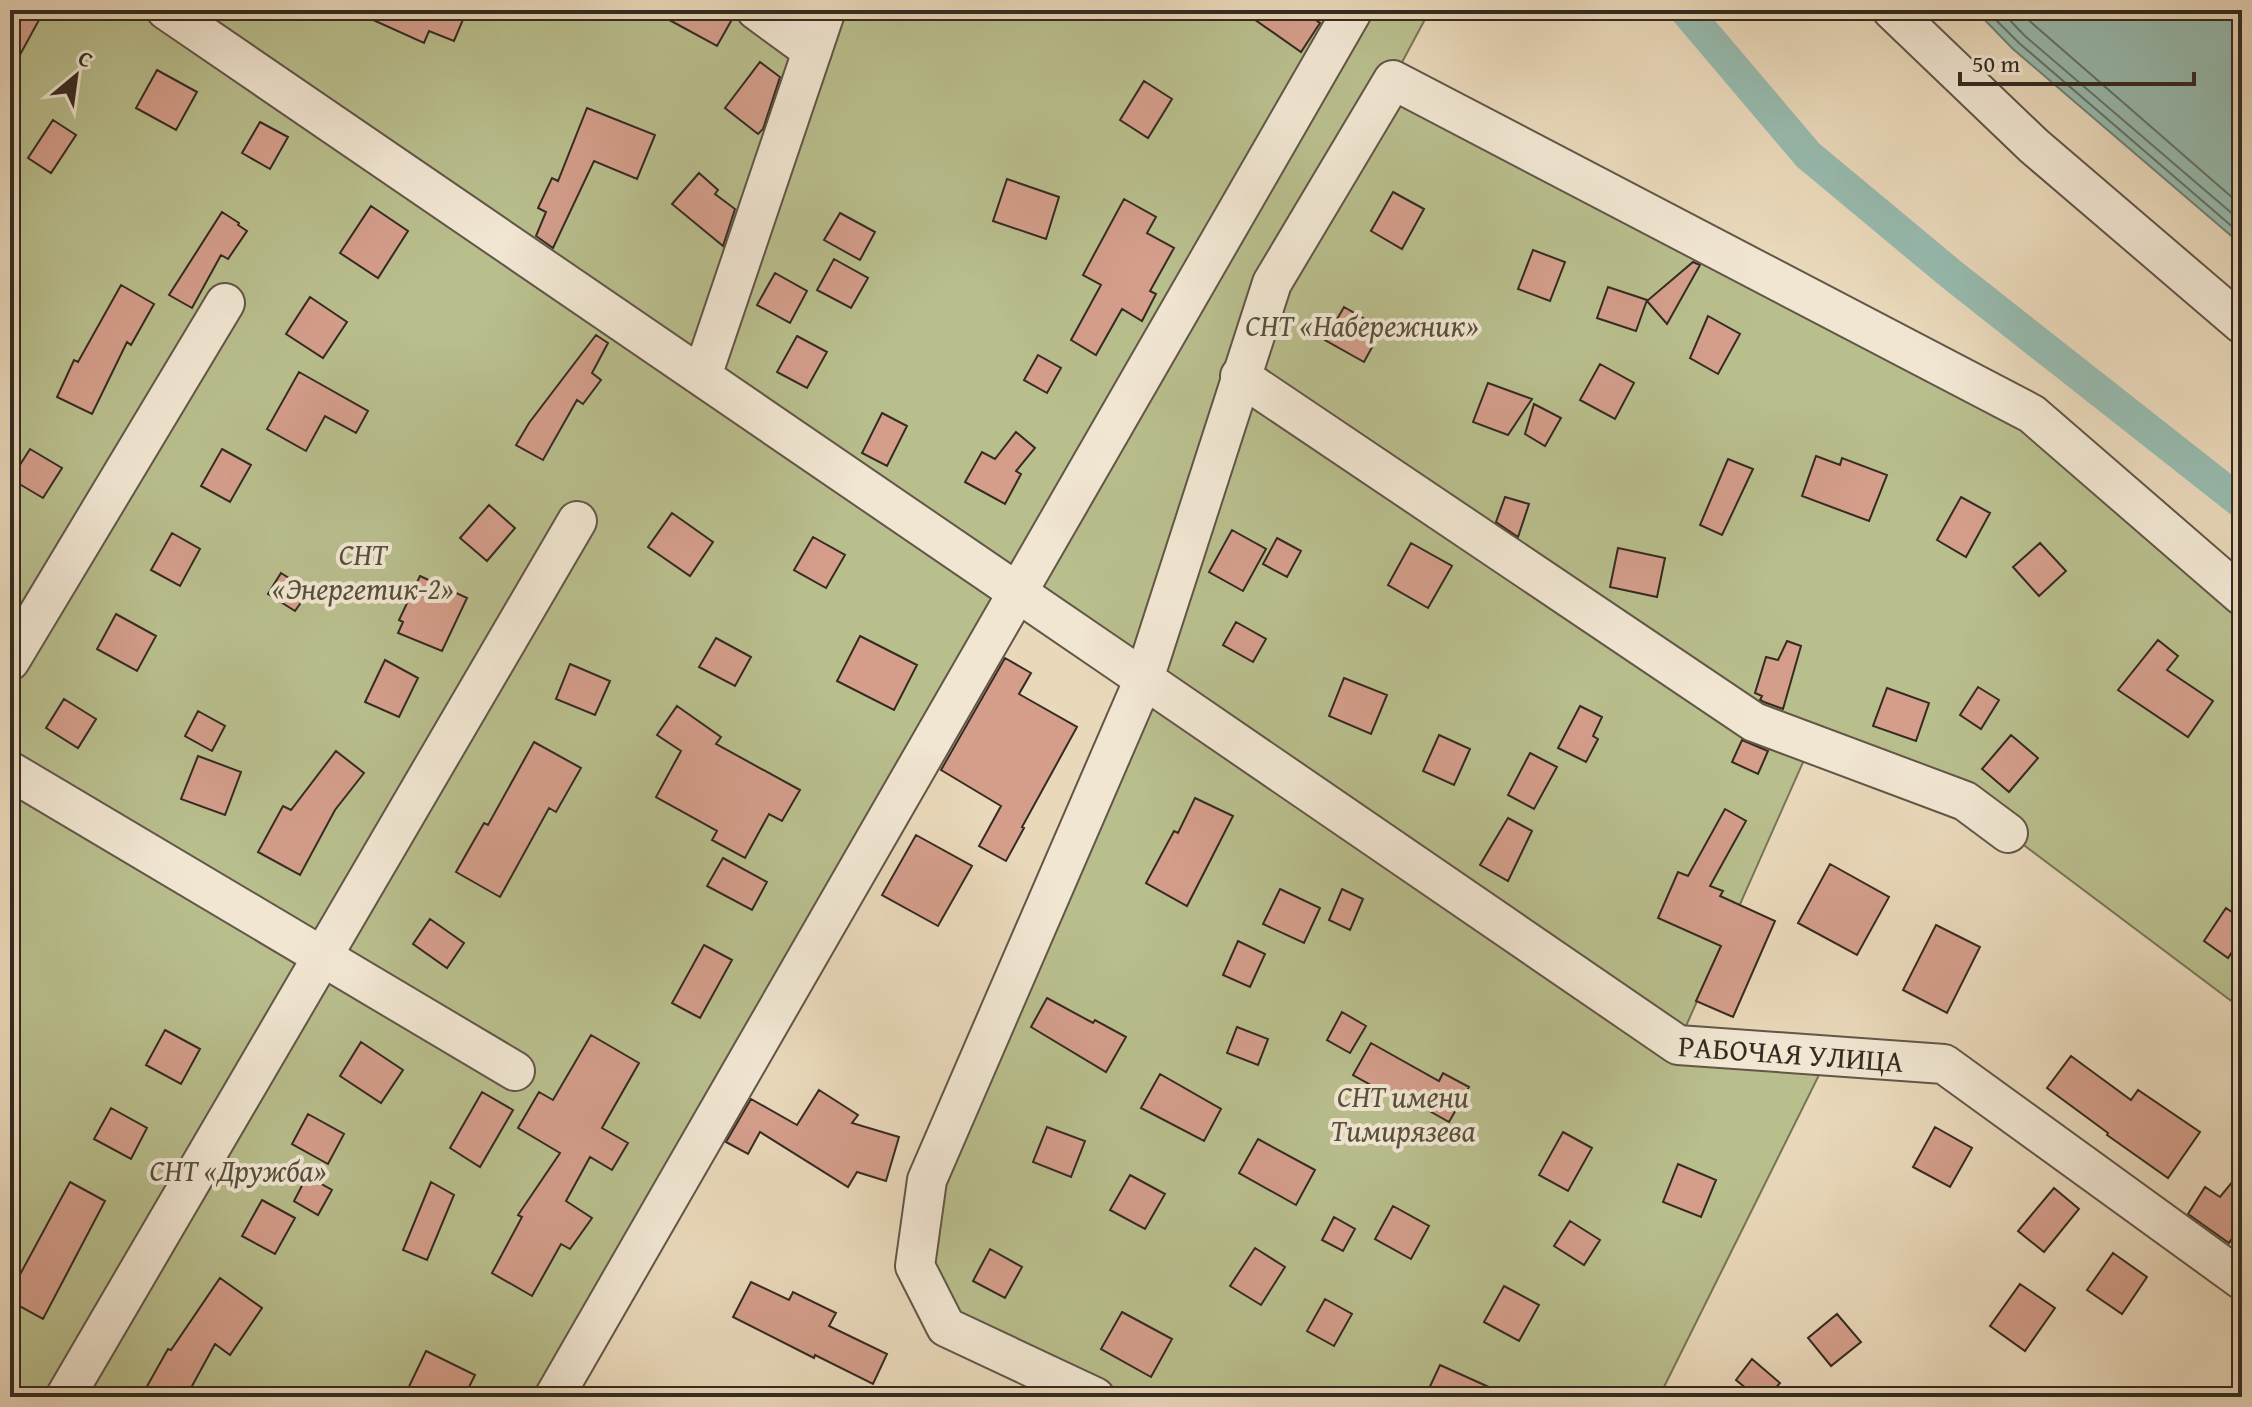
<svg xmlns="http://www.w3.org/2000/svg" width="2252" height="1407" viewBox="0 0 2252 1407" font-family="'Gentium Book Plus',serif">
  <rect width="100%" height="100%" fill="#e9d8ba"/>
  <filter id="stains"><feTurbulence type="fractalNoise" baseFrequency=".0025" numOctaves="4"/><feColorMatrix values="0 0 0 0 .2 0 0 0 0 .09 0 0 0 0 .02 0 0 0 .5 -.17"/></filter>
  <radialGradient id="worn" r=".72"><stop offset=".6" stop-color="#630" stop-opacity="0"/><stop offset="1" stop-color="#630" stop-opacity=".3"/></radialGradient>
  <path fill="#b9be8d" stroke="#777457" stroke-width="2" d="M10 10H1430L1393 79 2032 414 2242 596V1009L1965 801 1812 742 1678 1044 1829 1055 1659 1397H1095L946 1327 915 1266 927 1180 1143 679 1018 592 554 1397H10Z"/>
  <path fill="#97baae" stroke="#708176" stroke-width="2" d="M1975 10H2242V245L2013 49Z"/>
  <g fill="none" stroke-linecap="round" stroke-linejoin="round">
    <path stroke="#667268" stroke-width="2" d="M1986 10 2019 43 2242 235
      M2000 10 2025 36 2242 222
      M2017 10 2242 206"/>
    <path stroke="#97baae" stroke-width="32" d="M1685 10 1808 155 1951 274 2242 503"/>
  </g>
  <path fill="#d49e8b" stroke="#352b21" stroke-width="2" d="M10 10H20L39 20 10 73Z
    M351 10H467L454 41 429 31 424 43Z
    M651 10H734L735 14 717 46Z
    M1241 10H1301L1320 23 1301 52Z
    M760 62 780 77 763 129 758 134 725 108Z
    M157 70 197 92 176 130 136 108Z
    M1144 81 1172 99 1148 138 1120 120Z
    M587 108 655 135 637 179 594 161 553 248 536 236 546 212 538 208 552 178 558 181Z
    M53 120 76 135 51 173 28 158Z
    M260 122 288 137 270 169 242 153Z
    M699 173 718 190 715 194 735 209 723 246 672 204Z
    M1007 179 1059 197 1046 239 993 221Z
    M1393 192 1424 209 1402 249 1371 231Z
    M1124 199 1156 217 1147 233 1174 248 1150 291 1156 294 1142 321 1122 309 1096 355 1071 340 1101 285 1083 275Z
    M371 206 408 231 378 278 340 253Z
    M222 212 239 223 238 225 247 231 228 259 221 255 192 308 169 295Z
    M840 213 875 232 860 260 824 240Z
    M1533 250 1565 262 1550 301 1518 289Z
    M834 259 868 278 851 308 817 290Z
    M1693 262 1700 265 1667 324 1647 301Z
    M775 273 807 291 790 323 757 305Z
    M121 285 154 304 131 345 127 342 92 414 57 397 74 360 78 362Z
    M1608 287 1647 300 1636 331 1597 318Z
    M310 297 347 322 323 358 286 334Z
    M1344 307 1382 329 1364 362 1325 340Z
    M1708 316 1740 334 1718 374 1690 358Z
    M596 335 608 343 592 373 601 380 583 404 577 400 543 460 516 445 529 423Z
    M797 336 827 352 807 388 777 372Z
    M1038 355 1061 368 1047 393 1024 380Z
    M1600 364 1634 383 1615 419 1580 400Z
    M299 372 368 411 356 433 325 416 306 451 267 429Z
    M1488 383 1532 399 1508 435 1473 422Z
    M1534 404 1561 418 1545 446 1525 434Z
    M882 413 907 426 887 466 862 453Z
    M1016 432 1035 448 1016 471 1021 474 1005 504 965 482 982 452 995 459Z
    M30 449 62 468 43 498 11 479Z
    M222 449 251 465 230 502 201 486Z
    M1816 456 1840 465 1842 458 1887 475 1869 521 1802 496Z
    M1728 459 1753 469 1722 535 1700 525Z
    M1505 497 1529 504 1518 537 1496 522Z
    M1961 497 1990 513 1966 557 1937 540Z
    M489 505 515 528 487 561 460 538Z
    M672 513 713 542 690 576 648 547Z
    M1232 530 1266 549 1243 591 1209 572Z
    M172 533 200 549 180 586 151 570Z
    M813 537 845 555 826 588 794 570Z
    M1277 538 1301 551 1287 577 1263 564Z
    M1411 543 1452 566 1428 608 1388 585Z
    M2040 543 2066 571 2039 596 2013 567Z
    M1618 548 1665 558 1657 597 1610 587Z
    M281 573 309 591 295 611 268 594Z
    M420 576 467 598 442 651 398 633 403 622 399 620Z
    M116 614 156 636 137 671 97 649Z
    M1236 622 1266 639 1253 662 1223 645Z
    M860 636 917 665 894 710 837 681Z
    M716 638 751 657 735 686 699 667Z
    M2158 640 2178 656 2167 670 2213 701 2188 737 2118 690Z
    M1787 641 1801 646 1783 709 1764 702 1760 700 1762 696 1755 693 1766 657 1778 660Z
    M1005 658 1031 673 1019 694 1077 727 1022 827 1024 828 1006 861 979 846 1001 806 941 770Z
    M385 660 418 678 399 717 365 702Z
    M570 664 610 681 595 715 556 699Z
    M1344 678 1387 695 1371 734 1329 716Z
    M1978 687 1999 700 1981 729 1960 715Z
    M1887 688 1929 703 1916 741 1873 726Z
    M64 699 96 719 78 748 46 728Z
    M677 706 721 737 716 744 800 790 782 821 769 814 745 858 712 840 717 831 656 797 681 751 657 735Z
    M1580 706 1602 717 1593 736 1598 739 1586 762 1558 748Z
    M198 711 225 726 212 751 185 736Z
    M1439 735 1470 749 1454 785 1423 771Z
    M2011 735 2038 758 2009 792 1982 769Z
    M1742 740 1768 751 1758 774 1732 762Z
    M534 742 581 768 556 812 549 808 500 897 456 872 484 823 488 825Z
    M336 751 364 773 335 810 300 875 258 852 283 806 291 810Z
    M1530 753 1557 767 1534 809 1508 795Z
    M198 756 241 772 225 815 181 799Z
    M1195 798 1233 816 1187 906 1146 883 1174 831 1178 833Z
    M1725 809 1746 821 1710 886 1723 891 1720 896 1775 921 1733 1017 1696 1001 1721 946 1658 918 1678 872 1688 876Z
    M1508 818 1532 831 1508 881 1480 865Z
    M916 835 972 866 938 926 882 895Z
    M723 858 767 882 752 910 707 886Z
    M1830 864 1889 897 1857 955 1798 923Z
    M1280 889 1320 908 1304 943 1263 924Z
    M1342 889 1363 899 1350 930 1329 920Z
    M2226 908 2242 919V937L2228 958 2204 941Z
    M430 919 464 943 447 968 413 944Z
    M1936 925 1980 947 1947 1013 1903 990Z
    M1238 941 1265 954 1250 987 1223 975Z
    M704 945 732 960 700 1018 672 1003Z
    M1047 998 1093 1023 1095 1020 1126 1037 1106 1072 1031 1027Z
    M1342 1012 1366 1026 1350 1053 1327 1040Z
    M1237 1027 1268 1039 1258 1065 1227 1053Z
    M165 1030 200 1049 181 1084 146 1065Z
    M591 1035 639 1063 602 1128 628 1143 612 1170 590 1157 566 1201 592 1218 570 1249 561 1244 532 1296 492 1273 522 1217 518 1215 560 1153 518 1128 539 1092 553 1100Z
    M361 1042 403 1070 381 1103 340 1076Z
    M1371 1043 1439 1081 1443 1073 1469 1087 1449 1122 1417 1104 1414 1109 1353 1075Z
    M2071 1056 2131 1100 2138 1090 2200 1132 2168 1178 2107 1135 2108 1133 2047 1088Z
    M1160 1074 1221 1109 1204 1141 1141 1108Z
    M819 1090 858 1115 852 1123 899 1137 886 1181 857 1172 848 1187 760 1132 748 1154 726 1142 751 1099 797 1125Z
    M482 1092 513 1110 480 1167 450 1148Z
    M111 1108 147 1128 131 1159 94 1139Z
    M308 1114 344 1134 328 1164 292 1144Z
    M1047 1127 1085 1141 1071 1177 1033 1162Z
    M1935 1127 1972 1148 1950 1187 1913 1167Z
    M1563 1132 1592 1148 1568 1191 1539 1175Z
    M1258 1139 1315 1170 1296 1205 1239 1173Z
    M1678 1164 1716 1180 1701 1217 1663 1202Z
    M2242 1170V1223L2229 1243 2188 1214 2205 1187 2220 1197Z
    M1130 1175 1165 1194 1145 1229 1110 1210Z
    M307 1176 332 1190 318 1215 294 1201Z
    M70 1182 105 1201 43 1319 10 1301V1293Z
    M431 1182 454 1195 427 1260 403 1250Z
    M2054 1188 2079 1209 2044 1252 2018 1231Z
    M262 1200 295 1218 275 1254 242 1236Z
    M1393 1206 1429 1226 1411 1259 1375 1239Z
    M1334 1217 1355 1229 1343 1251 1322 1240Z
    M1570 1221 1600 1240 1584 1265 1554 1246Z
    M1255 1248 1285 1267 1261 1305 1230 1286Z
    M990 1249 1022 1267 1005 1298 973 1281Z
    M2113 1253 2147 1277 2122 1314 2087 1290Z
    M220 1278 262 1308 230 1355 215 1344 186 1397H162L146 1388 168 1349 171 1350Z
    M751 1282 789 1300 793 1292 836 1313 829 1326 887 1354 873 1384 815 1355 814 1358 733 1317Z
    M2020 1284 2055 1308 2025 1351 1990 1326Z
    M1504 1286 1539 1305 1519 1341 1484 1322Z
    M1325 1299 1352 1314 1334 1346 1307 1331Z
    M1122 1312 1172 1339 1151 1377 1101 1349Z
    M1837 1314 1861 1342 1831 1366 1808 1338Z
    M426 1351 475 1375 464 1397H404Z
    M1752 1359 1780 1383 1768 1397H1757L1736 1380Z
    M1440 1365 1511 1397H1425Z"/>
  <g fill="none" stroke-linecap="round" stroke-linejoin="round">
    <g stroke="#625647" stroke-width="42">
      <g id="minor">
        <path d="M166 10 1144 679 927 1180 915 1266 946 1327 1095 1397"/>
        <path d="M756 10 812 51"/>
        <path d="M1892 10 2034 146 2242 324"/>
        <path d="M702 376 826 10"/>
        <path d="M1240 376 1754 722 1965 801 2008 833"/>
        <path id="s1" d="M2242 596 2032 414 1393 80 1272 283 1144 679 1678 1045 1944 1064 2242 1280"/>
        <path d="M10 661 225 303"/>
        <path d="M10 771 515 1071"/>
        <path d="M65 1397 577 521"/>
        <path d="M554 1397 1353 10"/>
      </g>
    </g>
    <use href="#minor" stroke="#f1e6d2" stroke-width="38"/>
  </g>
  <g text-anchor="middle" dominant-baseline="central" stroke-width="8" stroke-linejoin="round" paint-order="stroke">
    <g font-size="30" font-style="italic" fill="#56503c" stroke="#f1e6d2">
      <text x="1362" y="325">СНТ «Набережник»</text>
      <text x="363" y="554">СНТ<tspan x="363" dy="34">«Энергетик-2»</tspan></text>
      <text x="1403" y="1096">СНТ имени<tspan x="1403" dy="34">Тимирязева</tspan></text>
      <text x="238" y="1170">СНТ «Дружба»</text>
    </g>
    <g font-size="30" fill="#352b21" stroke="#f1e6d2">
      <text stroke="none"><textPath href="#s1" startOffset="2412">РАБОЧАЯ УЛИЦА</textPath></text>
    </g>
  </g>
  <rect width="2252" height="1407" fill="none" stroke="#e9d8ba" stroke-width="40"/>
  <rect x="12" y="12" width="2228" height="1383" fill="none" stroke="#352b21" stroke-width="4"/>
  <rect x="20" y="20" width="2212" height="1367" fill="none" stroke="#352b21" stroke-width="2"/>
  <g transform="translate(76 76) rotate(29)" stroke="#f1e6d2" stroke-width="6" paint-order="stroke">
  <path d="M0-6L14 30L0 20L-14 30Z" fill="#352b21"/>
  <text y="-12" font-size="22" font-weight="bold" text-anchor="middle" fill="#352b21">С</text>
  </g>
  <path d="M1960 72v12h234v-12" fill="none" stroke="#352b21" stroke-width="4"/>
  <text x="1972" y="72" font-size="24" fill="#352b21" stroke="#f1e6d2" stroke-width="6" paint-order="stroke">50 m</text>
  <rect width="100%" height="100%" filter="url(#stains)"/>
  <rect width="100%" height="100%" fill="url(#worn)"/>
</svg>
